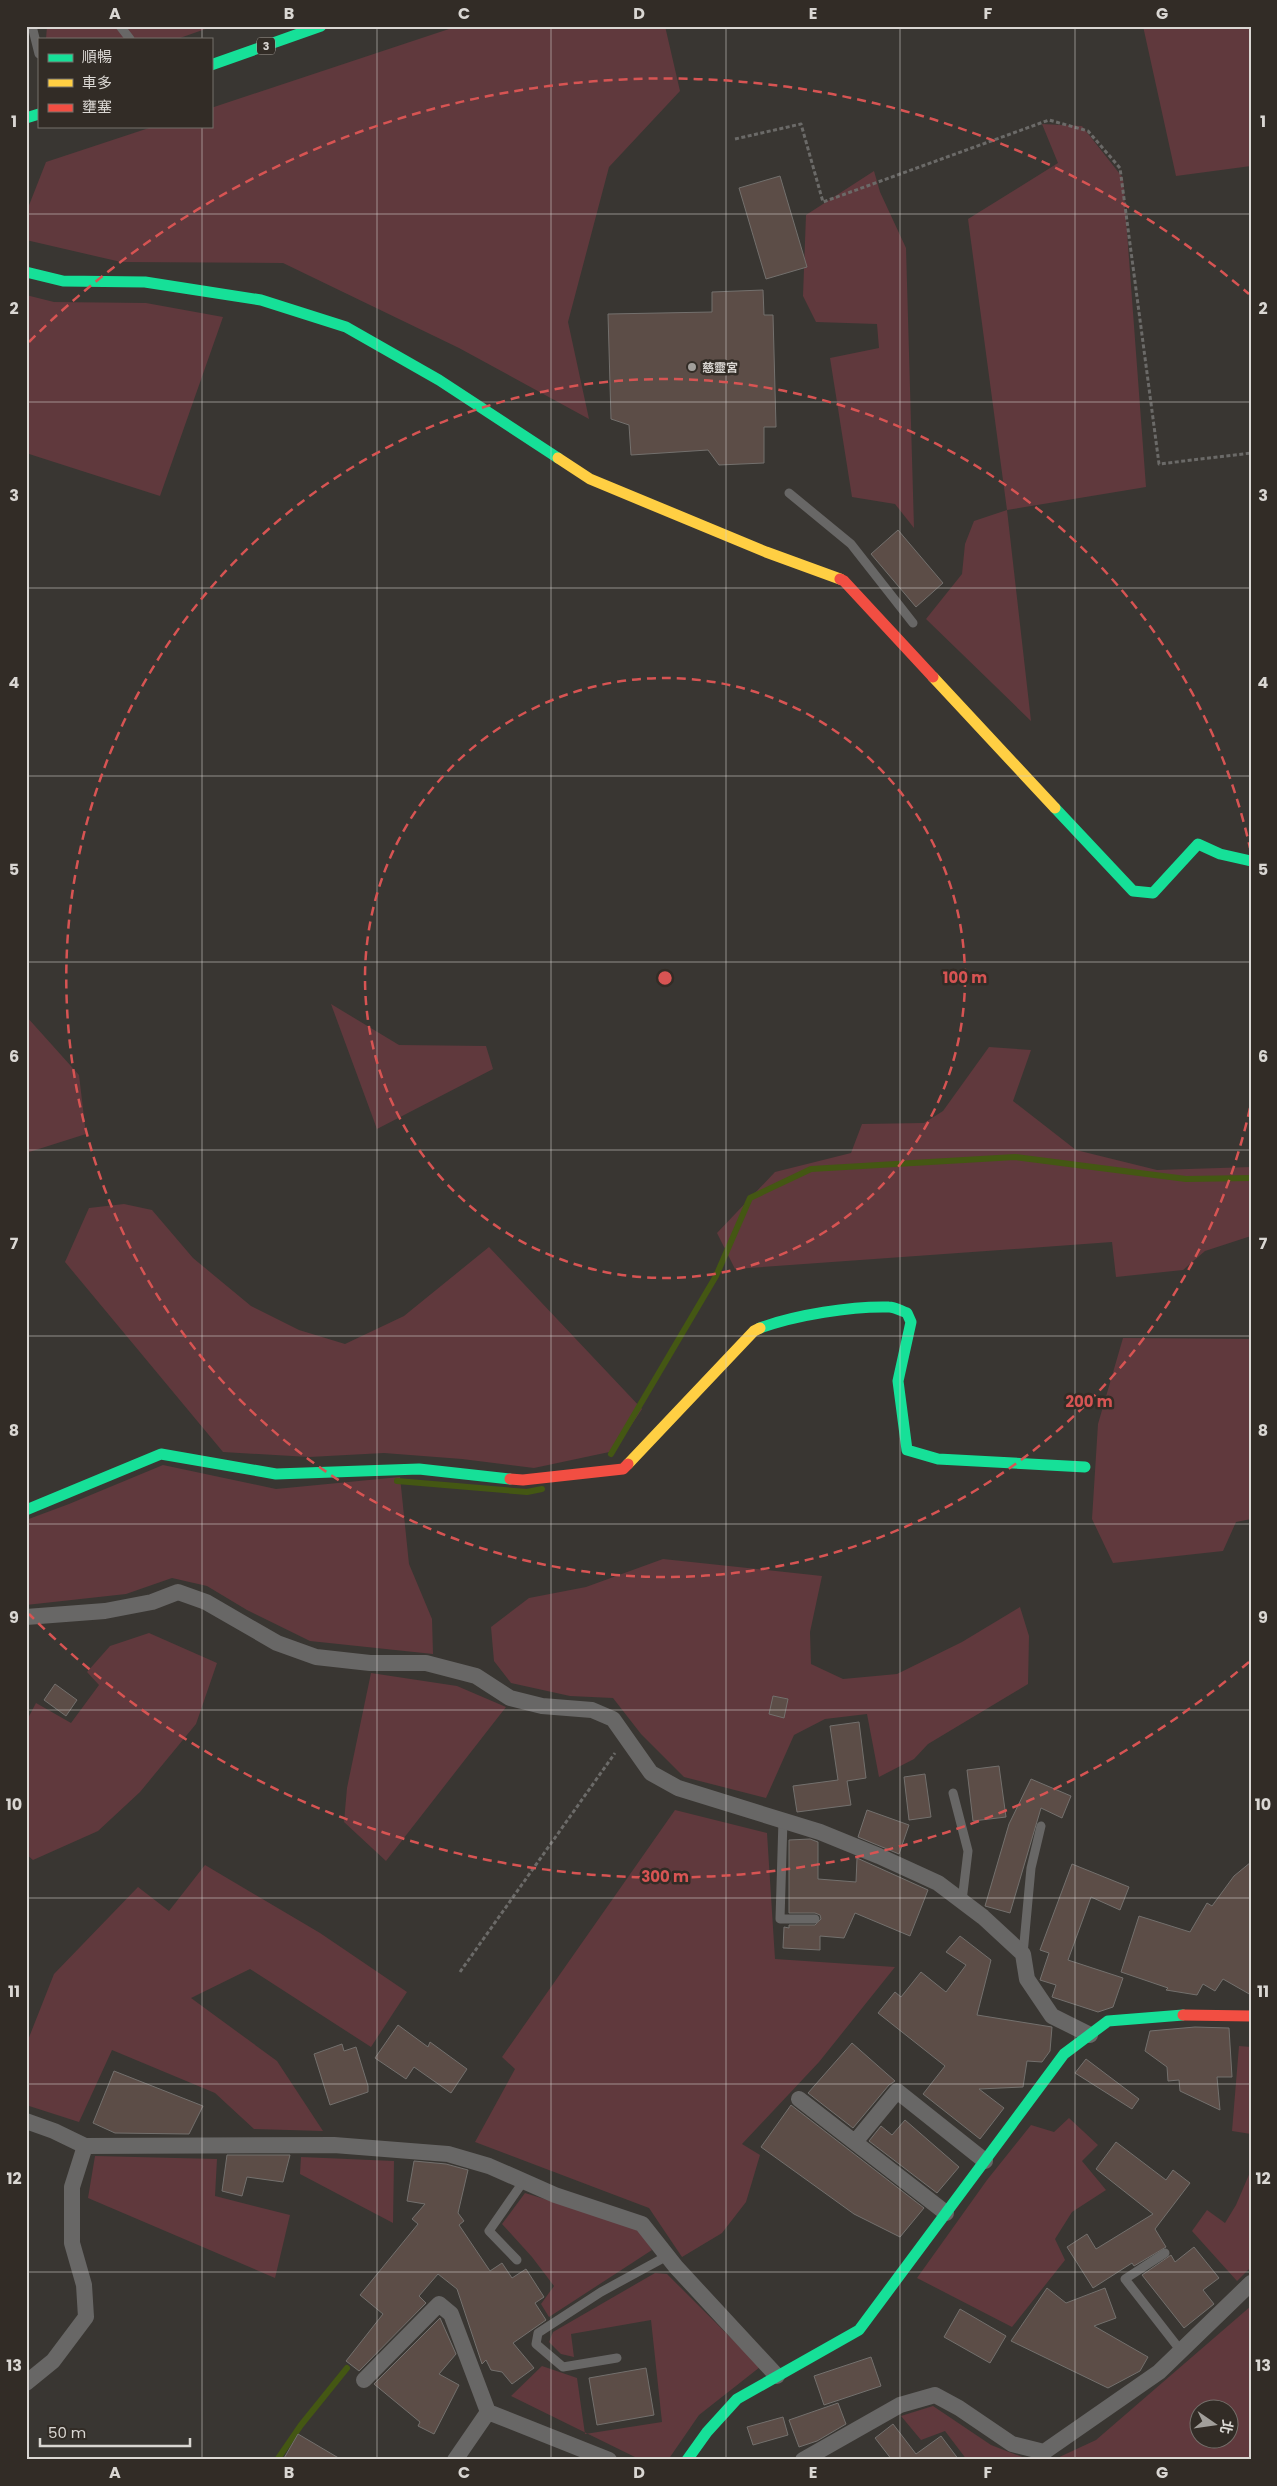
<svg xmlns="http://www.w3.org/2000/svg" width="1277" height="2486" viewBox="0 0 1277 2486" font-family="Poppins,'Noto Sans TC',sans-serif">
  <rect width="100%" height="100%" fill="#393632"/>
  <path fill="#60393d" fill-rule="evenodd" d="M47 26H214L177 39H46Z
    M458 26H665L680 91 609 167 568 322 589 419 459 348 283 263 121 262 26 240V213L46 162 155 126H211V108Z
    M1143 26H1251V166L1176 176Z
    M1042 124 1082 126 1123 178 1146 487 1007 510 1031 721 926 619 962 574 965 544 974 521 1007 510 968 219 1058 163Z
    M874 171 880 192 906 248 914 528 895 504 852 497 830 358 879 348 877 324 816 322 803 296 806 215Z
    M26 295 54 302 146 303 223 317 160 496 26 453Z
    M331 1004 399 1045 486 1046 493 1069 377 1129Z
    M26 1016 79 1075 86 1134 26 1153Z
    M989 1047 1031 1050 1013 1101 1076 1150 1157 1170 1251 1167V1236L1205 1251 1183 1270 1116 1277 1112 1242 735 1269 717 1233 775 1172 851 1153 862 1124 924 1123 943 1111Z
    M124 1204 152 1210 193 1258 251 1306 299 1330 345 1344 404 1316 489 1247 642 1409 614 1451 534 1468 462 1459 384 1453 309 1457 223 1452 65 1262 89 1208Z
    M1123 1338 1251 1339V1519L1236 1522 1223 1551 1113 1563 1092 1519 1098 1424Z
    M163 1465 276 1489 400 1477 409 1564 432 1619 433 1654 310 1641 247 1610 207 1586 172 1578 126 1594 26 1605V1520L69 1504Z
    M663 1559 822 1576 810 1632 811 1664 843 1679 897 1674 962 1642 1020 1607 1029 1636 1028 1684 928 1744 914 1759 879 1777 867 1714 825 1719 794 1735 766 1798 684 1777 641 1734 613 1698 570 1696 511 1683 494 1661 491 1627 529 1598 586 1587Z
    M149 1633 217 1663 196 1724 140 1792 98 1831 33 1860 26 1854V1722L36 1703 71 1723 99 1685 87 1672 110 1646Z
    M371 1673 457 1686 506 1707 386 1861 344 1822 347 1788Z
    M675 1810 767 1833 775 1959 895 1967 819 2062 742 2144 760 2155 746 2202 722 2233 682 2257 649 2208 475 2142 515 2069 502 2057Z
    M205 1865 320 1933 407 1992 371 2047 250 1969 191 1998 277 2061 323 2131 254 2129 215 2093 112 2050 79 2122 26 2105V2045L54 1974 138 1887 169 1911Z
    M1239 2046 1251 2047V2134L1232 2131Z
    M1069 2118 1098 2145 1082 2161 1106 2190 1072 2212 1055 2239 1065 2260 1012 2327 917 2278 987 2180 1031 2125 1054 2132Z
    M95 2156 217 2159 215 2196 290 2215 275 2278 88 2198Z
    M301 2157 394 2161 393 2223 300 2174Z
    M1251 2170V2267L1237 2281 1192 2231 1207 2210 1225 2223 1236 2205Z
    M525 2193 638 2228 652 2250 549 2317 541 2304 554 2286 532 2257 502 2224Z
    M655 2273 667 2274 760 2367 699 2415 668 2460H641L511 2396 542 2366 577 2378 585 2434 662 2422 651 2320 571 2334 574 2357 561 2354 549 2342 553 2332Z
    M1251 2306V2460H1053L1096 2440ZM1200 2408H1230V2438H1200Z
    M933 2406 991 2445 1030 2460H967L945 2431 921 2440 901 2416Z"/>
  <g fill="none" stroke-linecap="round" stroke-linejoin="round">
    <path stroke="#445713" stroke-width="6" d="M611 1454 716 1276 750 1198 811 1169 1015 1157 1186 1179 1251 1178
      M397 1481 527 1492 542 1489
      M277 2460 301 2425 347 2368"/>
  </g>
  <path fill="#5c4d47" stroke="#73706d" d="M780 176 807 267 766 279 739 188Z
    M763 290 764 315H773L776 427H764V463L719 465 708 450 631 455 629 425 611 419 608 314 712 312V292Z
    M898 530 943 583 916 607 871 554Z
    M55 1684 77 1700 66 1716 44 1700Z
    M773 1696 788 1699 784 1718 769 1714Z
    M859 1722 866 1778 847 1781 851 1805 797 1812 793 1786 838 1780 830 1726Z
    M999 1766 1006 1817 973 1821 967 1770Z
    M925 1774 931 1817 909 1820 904 1777Z
    M1031 1779 1071 1796 1062 1818 1041 1808 1010 1913 985 1906 1009 1824Z
    M867 1810 909 1825 899 1854 858 1837Z
    M810 1839 818 1842V1879L856 1882 857 1858 928 1890 910 1936 855 1913 844 1938 820 1936V1950L783 1948 784 1927 789 1928V1925H815L821 1919 820 1915 815 1913H789V1840Z
    M1251 1862V1995L1223 1979 1215 1991 1203 1984 1197 1995 1166 1990 1168 1988 1121 1972 1139 1916 1190 1932 1207 1903 1212 1906 1234 1876Z
    M1072 1864 1129 1887 1120 1910 1091 1897 1068 1960 1123 1978 1113 2007 1098 2012 1052 1997 1056 1985 1040 1980 1049 1953 1040 1950Z
    M960 1936 991 1960 977 2015 1052 2027 1050 2051 1042 2062 1027 2061 1023 2087 979 2089 1004 2108 980 2139 923 2094 945 2066 878 2013 895 1992 901 1997 921 1972 946 1992 966 1965 946 1952Z
    M398 2025 428 2047 430 2042 467 2069 451 2093 414 2067 406 2079 375 2058Z
    M1195 2027 1229 2028 1232 2077H1217L1220 2110 1180 2091 1179 2080 1168 2081 1167 2067 1145 2051 1150 2031Z
    M852 2043 895 2081 889 2085 853 2128 808 2093Z
    M342 2044 344 2051 356 2047 368 2086V2092L330 2105 314 2054Z
    M1086 2059 1139 2099 1132 2109 1075 2073Z
    M114 2071 203 2106 189 2134 115 2133 93 2123Z
    M791 2105 924 2208 900 2237 854 2214 761 2147Z
    M905 2120 959 2167 937 2193 869 2141 881 2126 892 2135Z
    M1116 2142 1166 2180 1173 2170 1190 2183 1155 2229 1166 2247 1134 2266 1132 2263 1093 2288 1067 2247 1087 2234 1096 2249 1153 2214 1096 2169Z
    M227 2155H290L283 2182 247 2177 242 2196 222 2191Z
    M414 2161 446 2164 468 2170 458 2213 464 2221 459 2225 490 2271 502 2263 512 2278 526 2269 544 2297 535 2303 546 2320 513 2343 534 2368 512 2384 502 2372 491 2370 486 2360 482 2364 457 2289 438 2274 419 2296 426 2303 359 2371 346 2361 383 2314 360 2295 418 2224 412 2219 425 2204 407 2201Z
    M1194 2247 1219 2278 1203 2290 1214 2304 1184 2328 1142 2275 1171 2255 1175 2262Z
    M1047 2288 1066 2303 1105 2288 1116 2318 1094 2326 1148 2357 1140 2371 1108 2388 1011 2341Z
    M960 2309 1006 2336 990 2363 944 2337Z
    M440 2318 456 2354 439 2374 459 2385 434 2434 418 2426 420 2422 374 2384Z
    M871 2357 881 2386 824 2405 814 2376Z
    M646 2368 654 2415 597 2425 589 2378Z
    M838 2403 846 2424 817 2441 799 2447 789 2420Z
    M783 2417 788 2435 753 2445 747 2427Z
    M893 2424 916 2454 941 2436 959 2460H892L875 2438Z
    M298 2434 342 2460H283Z"/>
  <g fill="none" stroke-linecap="round" stroke-linejoin="round">
    <path stroke="#6b6a68" stroke-width="3" stroke-dasharray="4 2.5" stroke-linecap="butt" d="M735 139 801 124 823 202 1049 120 1088 131 1120 168 1159 464 1251 453
      M460 1972 615 1753"/>
    <path stroke="#686766" stroke-width="9" d="M32 26 39 54
      M120 26 130 39
      M789 493 851 544 913 623
      M953 1793 968 1851 962 1901
      M783 1820 780 1919H815
      M1023 1954 1031 1868 1041 1826
      M1165 2253 1125 2279 1181 2351
      M517 2260 489 2231 523 2182
      M617 2358 563 2367 536 2344 538 2333 601 2292 667 2256"/>
    <path stroke="#686766" stroke-width="16" d="M26 1617 105 1611 152 1602 178 1592 206 1602 277 1643 316 1657 370 1663H426L476 1676 510 1698 542 1706 592 1710 613 1719 651 1773 678 1788 820 1832 879 1856 938 1883 983 1917 1023 1954 1027 1979 1052 2016 1090 2035
      M799 2099 946 2213
      M26 2121 54 2131 85 2146 334 2145 448 2154 489 2166 555 2195 642 2224 676 2267 777 2376
      M855 2142 897 2091 985 2161
      M364 2380 439 2304 451 2314 488 2412
      M26 2383 53 2361 86 2317 84 2285 72 2243V2187L85 2146
      M455 2460 488 2412 609 2460
      M803 2460 900 2405 935 2395 959 2408 1012 2444 1044 2452 1159 2372 1251 2283"/>
    <path stroke="#16e098" stroke-width="11" d="M211 65 321 26
      M26 118 39 114
      M26 272 63 281 145 282 261 300 346 327 439 380 558 458
      M1055 808 1133 891 1153 893 1198 844 1220 854 1251 861
      M760 1328C795 1315 852 1306 889 1307 895 1307 901 1311 907 1313L911 1322 898 1381 907 1450 938 1459 1085 1467
      M26 1510 161 1454 276 1474 419 1469 510 1479
      M687 2460 707 2432 737 2399 859 2330 1064 2054 1108 2021 1183 2015"/>
    <path stroke="#ffcf43" stroke-width="11" d="M558 458 590 479 766 552 840 579
      M933 677 1055 808
      M628 1464 754 1331 760 1328"/>
    <path stroke="#f24e42" stroke-width="11" d="M840 579 844 581 933 677
      M510 1479 523 1480 623 1469 628 1464
      M1183 2015 1251 2016"/>
  </g>
  <path fill="none" stroke="#dad7d3" stroke-width="1" stroke-opacity="0.55" d="M202 26V39M377 26V2460M551 26V2460M726 26V2460M900 26V2460M1075 26V2460M202 126V2460M26 214H1251M26 402H1251M26 588H1251M26 776H1251M26 962H1251M26 1150H1251M26 1336H1251M26 1524H1251M26 1710H1251M26 1898H1251M26 2084H1251M26 2272H1251"/>
  <g fill="none" stroke="#d75453" stroke-width="2.5" stroke-dasharray="9 6">
    <circle cx="665" cy="978" r="300"/>
    <path d="M1250 1108A599 599 0 1 1 1250 848"/>
    <path d="M1249 1662A899 899 0 0 1 29 1614M29 342A899 899 0 0 1 1249 294"/>
  </g>
  <circle fill="#a29f9b" stroke="#322c26" stroke-width="2" cx="692" cy="367" r="5"/>
  <g text-anchor="middle" dominant-baseline="central" stroke-width="5" stroke-linejoin="round" paint-order="stroke">
    <rect fill="#322c26" stroke="#a8a49f" stroke-width="1" x="257" y="37.5" width="18" height="17" rx="4"/>
    <g font-size="11" font-weight="bold" fill="#dad7d3">
      <text x="266" y="46">3</text>
    </g>
    <g font-size="12" font-weight="bold" fill="#dad7d3" stroke="#322c26" text-anchor="start">
      <text x="702" y="367">慈靈宮</text>
    </g>
  </g>
  <circle cx="665" cy="978" r="8" fill="#d75453" stroke="#322c26" stroke-width="2.5"/>
  <g font-size="15" text-anchor="middle" font-weight="bold" fill="#d75453" stroke="#322c26" stroke-width="5" stroke-linejoin="round" paint-order="stroke">
    <text x="965" y="983">100 m</text>
    <text x="1089" y="1407">200 m</text>
    <text x="665" y="1882">300 m</text>
  </g>
  <rect width="1277" height="2486" fill="none" stroke="#322c26" stroke-width="55"/>
  <rect x="38" y="38" width="175" height="90" fill="#322c26" stroke="#75706b"/>
  <rect x="48" y="54" width="25" height="8" fill="#16e098" stroke="#75706b"/>
  <text x="82" y="62" font-size="15" fill="#dad7d3">順暢</text>
  <rect x="48" y="79" width="25" height="8" fill="#ffcf43" stroke="#75706b"/>
  <text x="82" y="88" font-size="15" fill="#dad7d3">車多</text>
  <rect x="48" y="104" width="25" height="8" fill="#f24e42" stroke="#75706b"/>
  <text x="82" y="112" font-size="15" fill="#dad7d3">壅塞</text>
  <g transform="translate(1214 2424) rotate(103)"><circle r="24" fill="#322c26" stroke="#75706b"/>
  <path d="M0-4L9 19L0 12L-9 19Z" fill="#a29f9b"/>
  <text y="-8" font-size="14" font-weight="bold" text-anchor="middle" fill="#dad7d3">北</text>
  </g>
  <path d="M40 2438v8h150v-8" fill="none" stroke="#dad7d3" stroke-width="2.5"/>
  <text x="48" y="2438" font-size="15" fill="#dad7d3" stroke="#322c26" stroke-width="4" paint-order="stroke">50 m</text>
  <rect x="28" y="28" width="1222" height="2430" fill="none" stroke="#dad7d3" stroke-width="2"/>
  <g font-size="16" text-anchor="middle" font-weight="bold" fill="#dad7d3">
    <text x="115" y="19">A</text>
    <text x="289" y="19">B</text>
    <text x="464" y="19">C</text>
    <text x="639" y="19">D</text>
    <text x="813" y="19">E</text>
    <text x="988" y="19">F</text>
    <text x="1162" y="19">G</text>
    <text x="14" y="127">1</text>
    <text x="1263" y="127">1</text>
    <text x="14" y="314">2</text>
    <text x="1263" y="314">2</text>
    <text x="14" y="501">3</text>
    <text x="1263" y="501">3</text>
    <text x="14" y="688">4</text>
    <text x="1263" y="688">4</text>
    <text x="14" y="875">5</text>
    <text x="1263" y="875">5</text>
    <text x="14" y="1062">6</text>
    <text x="1263" y="1062">6</text>
    <text x="14" y="1249">7</text>
    <text x="1263" y="1249">7</text>
    <text x="14" y="1436">8</text>
    <text x="1263" y="1436">8</text>
    <text x="14" y="1623">9</text>
    <text x="1263" y="1623">9</text>
    <text x="14" y="1810">10</text>
    <text x="1263" y="1810">10</text>
    <text x="14" y="1997">11</text>
    <text x="1263" y="1997">11</text>
    <text x="14" y="2184">12</text>
    <text x="1263" y="2184">12</text>
    <text x="14" y="2371">13</text>
    <text x="1263" y="2371">13</text>
    <text x="115" y="2478">A</text>
    <text x="289" y="2478">B</text>
    <text x="464" y="2478">C</text>
    <text x="639" y="2478">D</text>
    <text x="813" y="2478">E</text>
    <text x="988" y="2478">F</text>
    <text x="1162" y="2478">G</text>
  </g>
</svg>
